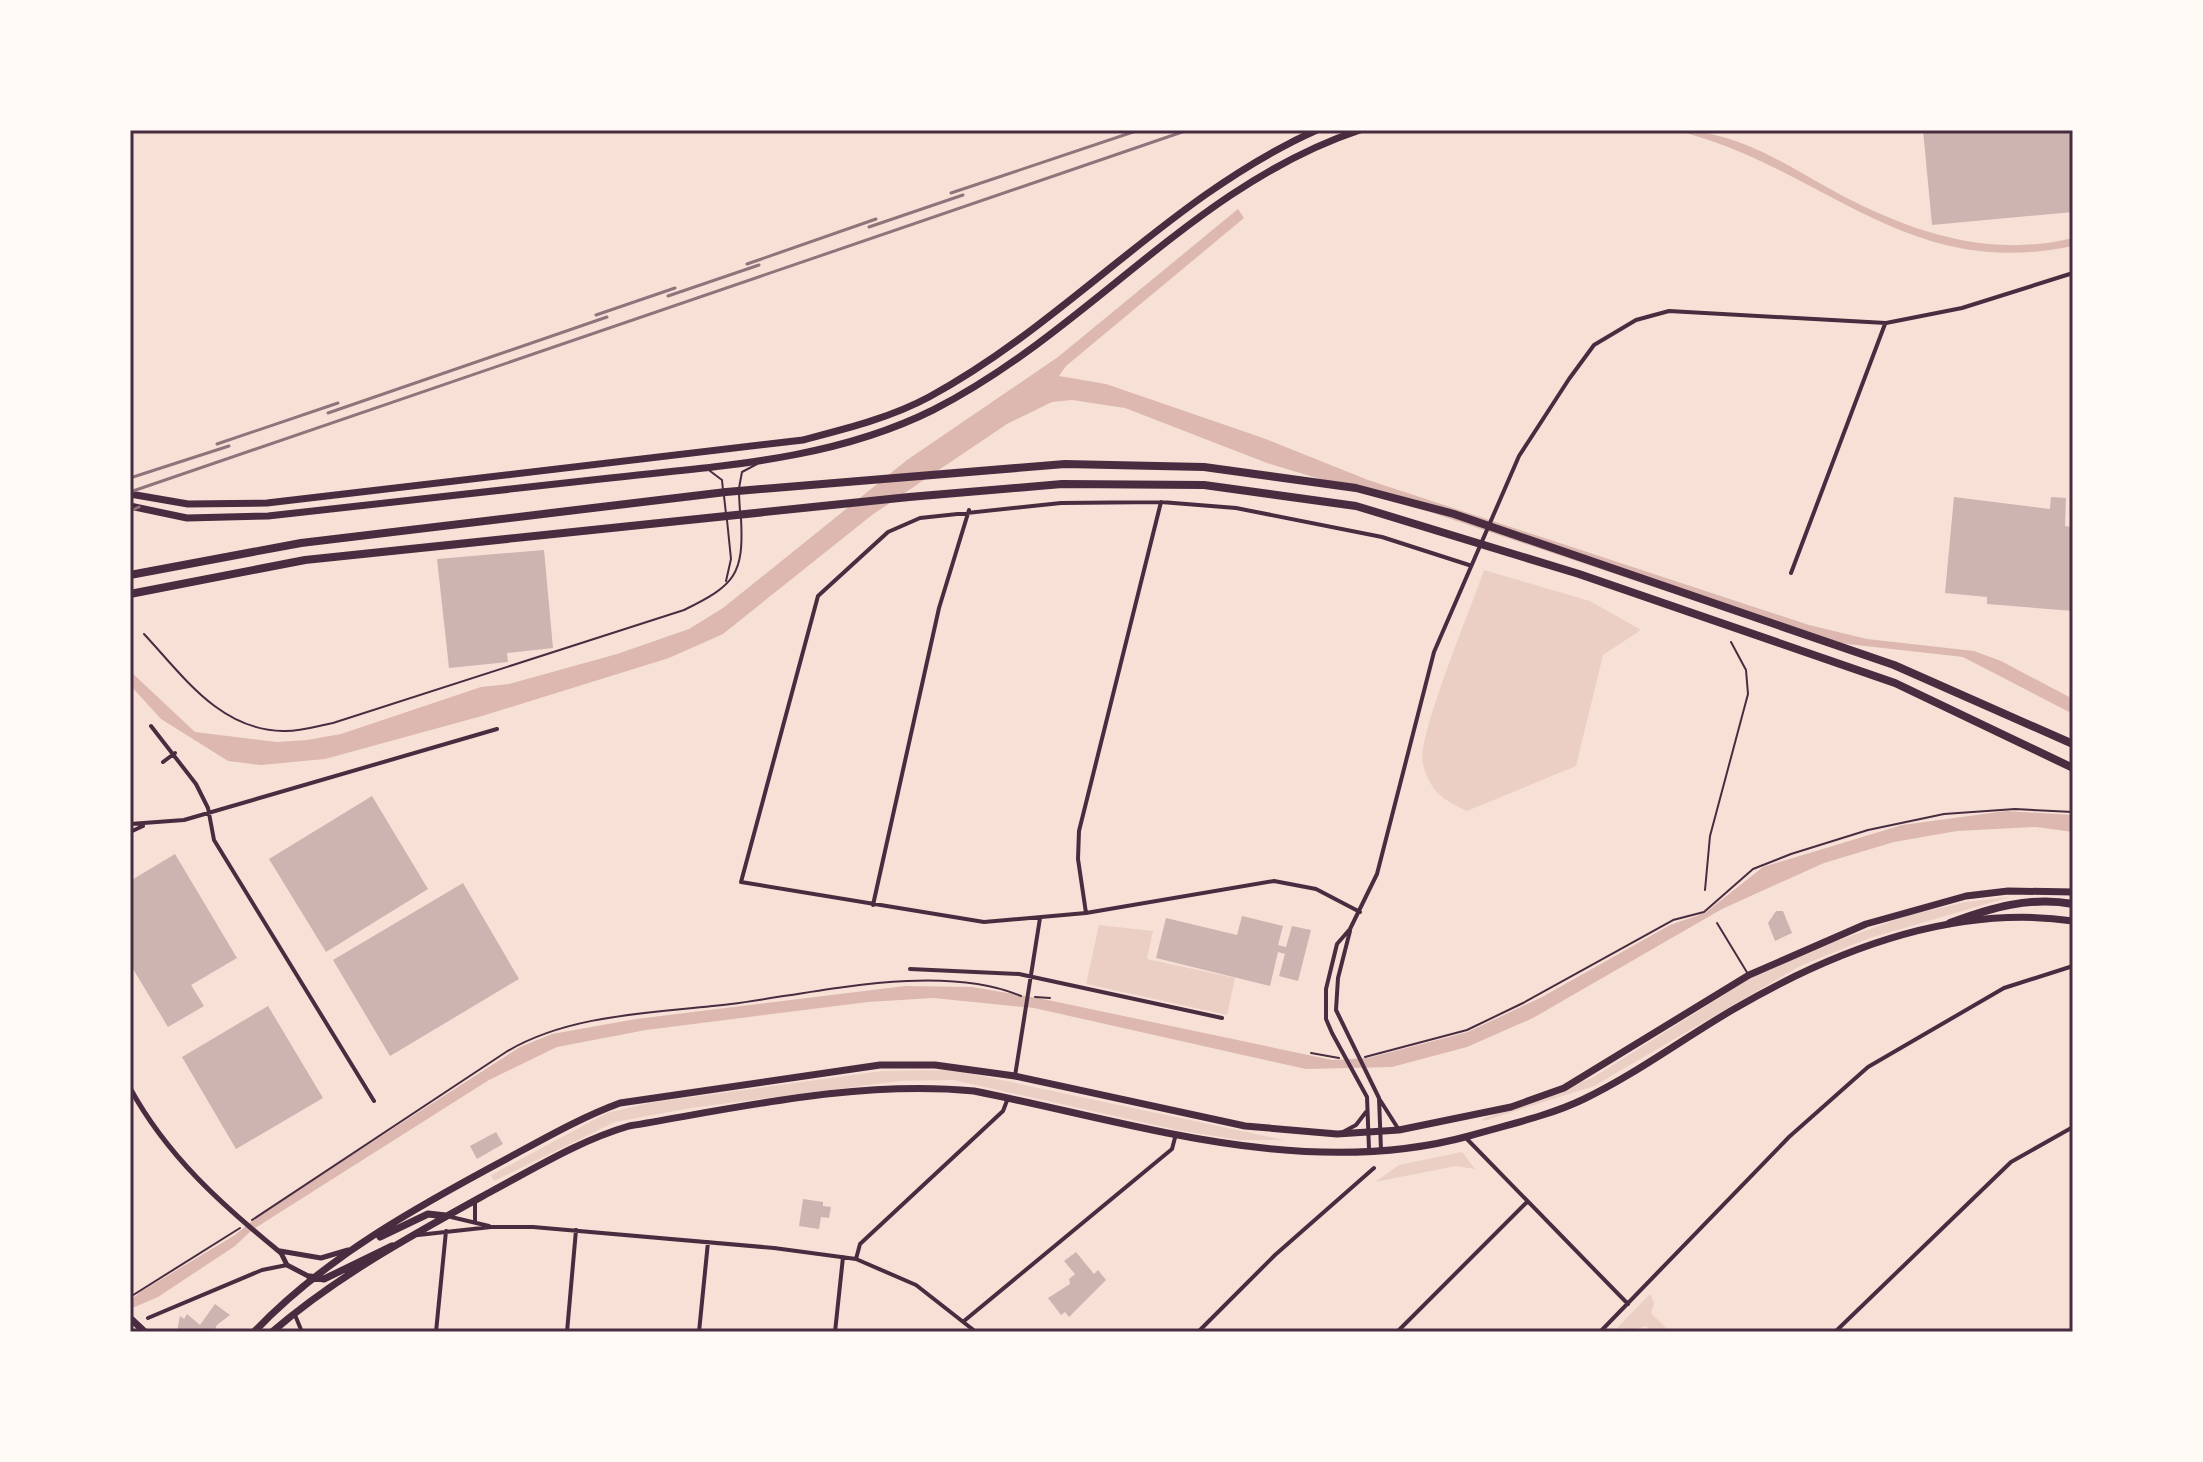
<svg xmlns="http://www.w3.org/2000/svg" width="2203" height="1462" viewBox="0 0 2203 1462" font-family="'DejaVu Sans',sans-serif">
  <rect width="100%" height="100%" fill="#f7e1d7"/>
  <path fill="#ebcfc5" d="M1484 570 1590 601 1641 630 1603 655 1576 766 1467 811C1443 800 1430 792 1423 764 1416 738 1473 604 1484 570Z
    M2010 897 1870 938 1800 966 1594 1086 1484 1121 1482 1119 1592 1078 1751 978 1804 953 1906 916 1965 902Z
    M1099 925 1153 931 1147 959 1235 978 1227 1015 1086 984Z
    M954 1070 1284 1140H1239L1177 1130 953 1080 900 1081 691 1108 615 1122 494 1181 491 1175 607 1113 649 1103 882 1071Z
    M1462 1152 1475 1169 1456 1166 1375 1182 1399 1165Z
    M1650 1294 1654 1303 1651 1313 1670 1332H1651L1646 1326 1633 1330 1617 1328Z"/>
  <path fill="#dcb8b0" d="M1674 130C1730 130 1774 157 1821 184 1899 228 1983 260 2073 238V246C1904 282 1822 165 1674 130Z
    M1238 209 1244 218 1066 366 1059 376 1106 384 1263 438 1368 480 1809 625 1867 639 1974 651 2001 661 2073 699V714L1963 657 1812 640 1424 510 1267 463 1125 408 1072 400 1052 402 1007 424 872 515 723 634 669 658 482 716 325 759 261 765 228 761 161 719 130 685V671L195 732 277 742 307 740 341 734 481 687 509 684 617 654 689 629 723 608 907 460 1058 357Z
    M2006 811 2073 815V832L2036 827 1957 831 1894 842 1824 863 1722 909 1533 1018 1467 1047 1392 1067 1306 1069 1034 1008 933 998 868 1002 646 1030 557 1047 489 1080 252 1230 235 1246 158 1297 130 1309V1300L142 1291 235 1235 263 1212 520 1047 552 1034 636 1019 905 986 972 987 1043 999 1332 1060 1368 1058 1468 1032 1542 997 1670 925 1705 913 1763 867 1902 825Z"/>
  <path fill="#ccb4b1" d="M1923 130H2073V212L1932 225Z
    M1954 497 2050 509 2051 497 2066 498 2065 526 2073 527V611L1987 604V597L1945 593Z
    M544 550 553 648 507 653 508 662 449 668 437 559Z
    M372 796 428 889 326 952 269 859Z
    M175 854 237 958 191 985 204 1006 168 1027 130 964V881Z
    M463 883 519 979 390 1056 333 960Z
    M1776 911H1783L1792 933 1775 941 1768 923Z
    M1242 916 1283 926 1278 945 1286 947 1292 926 1311 930 1298 981 1279 976 1285 954 1278 952 1270 986 1156 958 1166 918 1237 935Z
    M268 1006 323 1098 236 1149 182 1057Z
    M496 1132 503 1144 477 1159 470 1146Z
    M803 1199 823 1202V1206L831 1207 829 1218 821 1217 819 1229 799 1226Z
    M1076 1252 1094 1274 1098 1270 1106 1280 1069 1317 1065 1312 1061 1315 1048 1298 1070 1284 1069 1279 1075 1274 1064 1261Z
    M215 1304 230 1315 217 1325 215 1329 219 1332H177L180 1316 184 1319 187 1314 200 1325Z"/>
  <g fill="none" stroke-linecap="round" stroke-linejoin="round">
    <path stroke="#4a2c40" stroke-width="2" d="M1035 997 1050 998
      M1311 1053 1339 1058
      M1365 1057 1467 1030 1523 1003 1673 920 1704 912 1753 869 1791 854 1868 830 1944 814 2015 809 2073 812
      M252 1220 506 1052C570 1013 658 1013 731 1004 816 993 940 962 1021 996
      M130 1297 240 1228"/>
    <path stroke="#4a2c40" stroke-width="2" d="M710 471 722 480 723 490
      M739 488 742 472 757 464
      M739 494 740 512
      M724 496 726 514
      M726 581 731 559 727 520
      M144 634C184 677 220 730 283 731 299 732 317 726 333 723L684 610C735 585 744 575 741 518
      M1705 890 1710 836 1748 694 1746 670 1731 642
      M1717 923 1748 974"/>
    <path stroke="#4a2c40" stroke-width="4" d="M1791 573 1885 324
      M151 726 196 784 208 808 214 840 374 1101
      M163 762 175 753
      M130 824 184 820 497 729
      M130 832 143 826
      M873 905 939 608 969 510
      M1360 912 1316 889 1274 881 1086 913 984 922 741 882 818 596 888 532 920 518 1061 503 1161 502 1236 508 1382 537 1469 565
      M1086 913 1078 859 1079 831 1161 502
      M1350 931 1338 978 1336 1010 1379 1098 1381 1150
      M910 969 1019 974 1222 1018
      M1015 1076 1040 918
      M1380 1100 1399 1130
      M1343 1132 1356 1125 1366 1112
      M1465 1137 1628 1304
      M1369 1149 1367 1097 1332 1033 1326 1019V989L1337 944 1350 929 1377 874 1434 652 1519 456 1569 379 1594 345 1636 320 1669 311 1886 323 1962 308 2073 273
      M475 1203V1221
      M451 1217 489 1226
      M418 1235 491 1227H533L774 1248 856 1259 916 1285 976 1332
      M856 1259 860 1244 1003 1111 1008 1098
      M295 1315 302 1332
      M148 1318 262 1270 287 1265
      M964 1321 1172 1149 1176 1134
      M436 1332 446 1231
      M567 1332 576 1230
      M699 1332 708 1242
      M835 1332 843 1257
      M1198 1332 1275 1255 1374 1168
      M1397 1332 1526 1203
      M1600 1332 1789 1137 1868 1067 2004 988 2073 966
      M1835 1332 2011 1162 2073 1127"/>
    <path stroke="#4a2c40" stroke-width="5" d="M130 1088C167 1156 222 1205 281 1253L287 1265 310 1277
      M280 1251 321 1258 348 1250"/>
    <path stroke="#4a2c40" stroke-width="7" d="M130 494 188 504 267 503 803 440C845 429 890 418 929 397 1068 322 1171 195 1317 130
      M130 506 187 518 268 516C382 503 496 491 610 478 720 466 833 460 933 410 1087 332 1194 185 1360 130
      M130 1318 145 1332"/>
    <path stroke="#4a2c40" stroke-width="7" d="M380 1237 428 1214 446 1216
      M310 1277 324 1279 392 1246
      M254 1332C325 1257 420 1205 510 1157 547 1137 582 1117 620 1103L880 1065H935L1015 1076 1245 1126 1337 1134 1399 1130 1511 1107 1564 1088 1749 975 1866 924 1966 896 2008 891 2073 892
      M272 1332C338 1275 416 1233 492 1191 537 1167 581 1140 629 1126 742 1107 859 1080 974 1091 1135 1123 1305 1181 1469 1136 1506 1125 1549 1116 1584 1099 1636 1074 1684 1038 1734 1009 1835 950 1956 904 2073 921"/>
    <path stroke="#4a2c40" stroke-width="8" d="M130 575 301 543 726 492 1065 464 1204 467 1356 488 1454 514 1894 665 2073 744
      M130 594 305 560 909 497 1062 484 1204 485 1356 506 1579 574 1895 683 2073 768
      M1950 923C1990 908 2030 896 2073 904"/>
    <path stroke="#8f747c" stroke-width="3" d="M951 193 1139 130
      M869 227 963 195
      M747 264 876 219
      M668 296 759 265
      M596 315 675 288
      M328 413 607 317
      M217 444 338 403
      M130 478 229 446
      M130 492 1188 130
      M130 511 139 507"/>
  </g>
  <rect width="2203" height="1462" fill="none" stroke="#fffaf5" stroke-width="264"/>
  <rect x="132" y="132" width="1939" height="1198" fill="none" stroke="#4a2c40" stroke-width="3"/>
</svg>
